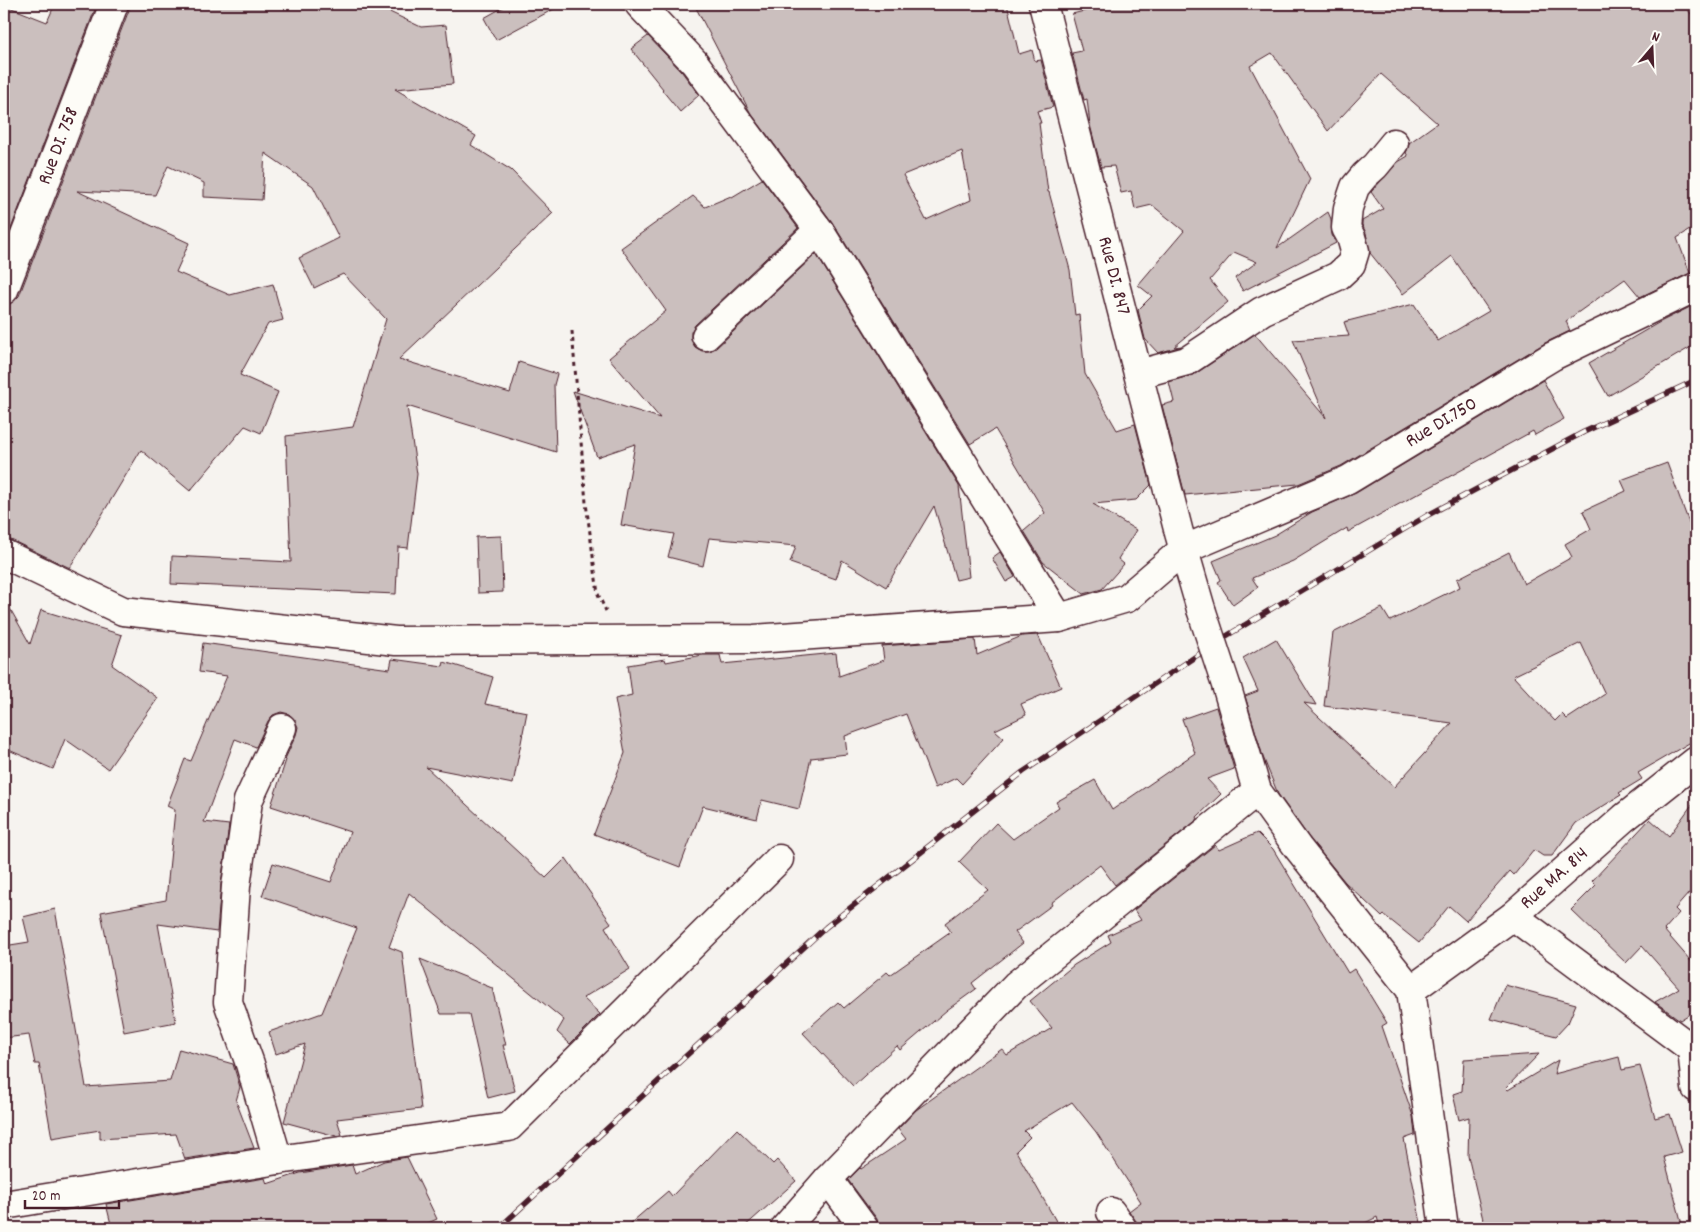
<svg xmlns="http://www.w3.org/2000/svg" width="1700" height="1232" viewBox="0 0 1700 1232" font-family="Dekko,sans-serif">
  <rect width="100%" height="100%" fill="#f6f3ef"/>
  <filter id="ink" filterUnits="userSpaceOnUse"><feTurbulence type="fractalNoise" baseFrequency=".02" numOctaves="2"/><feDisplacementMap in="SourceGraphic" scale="10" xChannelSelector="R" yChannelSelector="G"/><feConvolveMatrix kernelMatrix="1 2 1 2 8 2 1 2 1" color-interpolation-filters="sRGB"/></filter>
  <g filter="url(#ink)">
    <path fill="#cbbfbe" stroke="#4a1f2b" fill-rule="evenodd" d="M55 4H97L4 247V5L47 22Z
      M129 4H373L421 27 446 25 453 84 395 89 476 136 471 145 511 170 553 213 399 359 510 393 519 362 557 374 554 385 556 452 407 406 417 474 408 548 398 547 396 594 171 584 172 556 291 562 286 436 353 427 386 319 343 274 314 288 299 258 339 238 313 186 265 153 262 200 204 197V183L168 166 155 195 77 191 189 243 176 272 230 295 273 284 283 320 268 324 240 375 278 392 261 433 245 426 190 491 141 450 70 568 11 540 4 539V305L13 302 19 296 129 10Z
      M509 4H563L496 40 484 18Z
      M694 4H1007L1019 54 1032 50 1035 61 1041 60 1053 107 1037 111 1041 123H1039L1048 192H1049L1070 270 1075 315 1079 314 1085 374 1117 430 1135 424 1151 485 1136 500 1093 504 1136 530 1118 559 1124 564 1102 589 1084 594 1043 562 1024 531 1045 513 995 429 970 444 832 222 750 112ZM962 151 971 200 926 220 903 175Z
      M1113 4H1682L1696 19V226L1677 238 1690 273 1640 297 1625 279 1566 321 1570 331 1545 343 1341 466 1298 484 1185 495 1162 405 1174 402 1169 382 1195 374 1255 334 1326 418 1293 340 1349 336 1344 322 1414 304 1438 341 1489 311 1452 256 1403 294 1370 253 1366 233 1362 225V221L1383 209 1371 192 1398 162 1408 156 1406 153 1409 143 1437 123 1381 74 1328 131 1272 53 1250 66 1310 179 1277 248 1328 212 1331 219 1332 235 1336 243 1243 291 1235 278 1257 262 1234 252 1210 280 1228 302 1174 347 1182 346 1158 353 1145 339 1138 310 1152 296 1138 285 1184 231 1152 205 1135 209 1131 191 1121 193 1114 166 1101 167 1090 125 1087 99 1084 100 1072 53 1082 51 1072 14Z
      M648 36 682 72 699 95 680 112 662 90 663 89 631 49Z
      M762 179 798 228 695 325 691 332V340L695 347 702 351H709L716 348 816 254 959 486 969 577 956 580 934 506 886 587 842 560 836 579 790 563 796 546 709 538 703 566 668 557 674 534 621 525 635 444 597 457 573 391 660 418 609 358 666 311 621 248 693 196 705 207 731 196 732 197Z
      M1696 304V344L1608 396 1589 363 1660 322Z
      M1543 380 1564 419 1535 435 1533 431 1348 532 1347 528 1293 561 1252 578 1258 587 1233 605 1218 582 1221 580 1213 561 1275 535 1312 512 1356 493Z
      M1667 463 1696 542V739L1638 773 1642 779 1619 793 1621 795 1576 823 1552 856H1543L1534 850 1514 875 1510 871 1466 921 1449 906 1419 943 1384 915 1382 917 1345 882 1310 839 1278 794 1263 757 1245 696 1258 691 1243 658 1276 639 1316 705 1304 703 1394 787 1452 723 1324 706 1333 633 1382 608 1390 621 1460 587 1457 579 1509 552 1524 584 1572 557 1565 544 1591 529 1583 511 1626 491 1621 480ZM1581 643 1605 694 1567 719 1562 714 1555 721 1513 676Z
      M501 536 503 592 478 593 476 537Z
      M1000 552 1015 577 1006 582 992 558Z
      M4 598 30 644 41 610 122 635 112 665 158 698 108 769 65 739 53 769 4 748Z
      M1038 635 1061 687 1021 704 1026 715 995 730 1004 738 962 784 956 778 935 788 906 714 845 736 847 754 811 758 799 809 762 800 757 819 703 806 680 867 594 834 625 753 615 699 632 695 628 665 665 659 666 662 703 655H720L722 664 836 653 839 676 884 660 882 646 975 639 977 655 1022 636Z
      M203 643 390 669 392 659 443 666 444 662 493 677 485 704 527 712 513 784 426 767 546 878 566 858 611 923 605 927 630 969 583 998 600 1014 570 1044 557 1032 564 1020 409 893 389 947 402 952 421 1109 337 1119 342 1135 336 1136 284 1122 305 1044 276 1054 269 1032 322 1013 357 928 262 896 273 863 331 882 350 832 271 806 286 760 285 759 296 735 298 727 294 719 289 714 281 712 273 715 268 721 256 747 235 739 204 822 229 825 221 884 217 932 158 924 176 1022 124 1032 101 912 166 900 175 810 167 806 185 759 191 761 227 676 199 672Z
      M1216 707 1234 769 1207 779 1221 794 1197 817 1198 819 1115 885 1100 865 1051 903 1052 905 1015 932 1023 943 972 983 976 989 947 1010 900 1050 897 1046 853 1086 803 1033 838 1002 844 1008 887 972 890 975 951 932 945 923 988 890 959 862 996 823 1013 839 1059 807 1056 802 1095 780 1112 810 1195 753 1182 719Z
      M1696 799V885L1675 909 1679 913 1664 930 1696 967V1010L1680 1020 1655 1002 1679 988 1642 946 1626 963 1571 910 1596 885 1592 881 1650 819 1669 836Z
      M1257 833 1273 849 1348 973 1354 969 1387 1023 1382 1026 1413 1116 1415 1135 1404 1139 1422 1228H1380L1377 1217 1355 1228H1141L1129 1211 1141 1202 1096 1132 1072 1102 1024 1131 1030 1137 1016 1151 1060 1228H879L877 1219 848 1180 860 1168 861 1169 906 1139 898 1129 916 1110 1002 1049 1007 1055 1052 1028 1030 1001 1074 965 1111 942 1108 935 1141 920 1134 910 1215 845 1219 850Z
      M55 909 86 1087 170 1081 179 1049 233 1064 240 1087 236 1101 254 1148 185 1159 176 1134 100 1139V1130L52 1138 39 1064H35L29 1035 4 1038V946L29 942 23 917Z
      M420 959 492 988 506 1045H503L515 1091 488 1098 469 1014H441Z
      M1505 985 1576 1004 1568 1023 1556 1036 1491 1019Z
      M1539 1054 1506 1088 1508 1090 1558 1060 1554 1074 1619 1057 1622 1070 1640 1066 1655 1118 1670 1114 1682 1152 1664 1157 1683 1228H1608L1606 1221 1562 1228H1485L1468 1156 1469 1117 1459 1120 1453 1094 1462 1091 1464 1059Z
      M737 1129 773 1164 777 1160 796 1181 743 1228H625L668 1191 672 1196Z
      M407 1157 437 1219 417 1228H312L310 1222 283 1226 284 1228H112L106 1204 265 1178 267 1184 300 1173 352 1165 355 1174 384 1161Z
      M839 1220 845 1228H828Z"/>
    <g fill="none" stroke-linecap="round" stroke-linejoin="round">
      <g stroke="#4a1f2b" stroke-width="31">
        <g id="minor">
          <path d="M639 4 694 62 819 230 1059 618"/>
          <path id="s1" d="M1043 4 1179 533 1201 609"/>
          <path id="s2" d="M4 290 114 4"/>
          <path d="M706 336 819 230"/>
          <path d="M1139 374 1187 361 1262 311 1338 276 1351 264 1355 251 1351 237 1346 228 1348 208 1355 187 1365 175 1375 166 1394 143"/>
          <path id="s3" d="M4 554 123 611 396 641 754 639 1059 618 1127 598 1183 550 1348 480 1553 356 1696 287"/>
          <path d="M1227 688 1257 791 1298 848 1411 990 1444 1228"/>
          <path d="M1513 916 1696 1052"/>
          <path id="s4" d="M1411 990 1513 916 1624 818 1696 761"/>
          <path d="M1692 1049 1696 1088"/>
          <path d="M278 1160 250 1064 228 1002 236 886 248 801 282 728"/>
          <path d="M828 1179 864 1228"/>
          <path d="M4 1205 278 1160 509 1127 779 859"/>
          <path d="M1111 1212 1122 1228"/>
          <path d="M785 1228 828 1179 1016 985 1257 791"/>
        </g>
      </g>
      <path stroke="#4a1f2b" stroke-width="3" stroke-dasharray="4 4" stroke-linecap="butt" d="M572 331 586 503 598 594 606 611"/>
      <use href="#minor" stroke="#fdfcf7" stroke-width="28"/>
      <g stroke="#4a1f2b" stroke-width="5.5">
        <path id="rail" d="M499 1228 826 927 1023 772 1223 638 1428 515 1584 432 1696 380"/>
      </g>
      <use href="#rail" stroke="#fdfcf7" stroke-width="4" stroke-dasharray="11" stroke-linecap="butt"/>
      <g stroke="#4a1f2b" stroke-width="31" stroke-linecap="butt">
        <path id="minor-bridge" d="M1201 609 1227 688"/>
      </g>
      <use href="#minor-bridge" stroke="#fdfcf7" stroke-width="28"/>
    </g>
  </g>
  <g text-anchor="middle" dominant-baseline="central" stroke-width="4" stroke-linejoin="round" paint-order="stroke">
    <g font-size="20" fill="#4a1f2b" stroke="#fdfcf7">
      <text stroke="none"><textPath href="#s2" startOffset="154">Rue DI. 758</textPath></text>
      <text stroke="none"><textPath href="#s1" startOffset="281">Rue DI. 847</textPath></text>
      <text stroke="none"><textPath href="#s3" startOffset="1504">Rue DI.750</textPath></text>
      <text stroke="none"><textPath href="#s4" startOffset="182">Rue MA. 814</textPath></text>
    </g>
  </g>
  <rect width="1700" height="1232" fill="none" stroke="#fdfcf7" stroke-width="20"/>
  <rect x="10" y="10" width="1680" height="1212" fill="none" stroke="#4a1f2b" stroke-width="2" filter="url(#ink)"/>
  <g transform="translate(1652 48) rotate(19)" stroke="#fdfcf7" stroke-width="4" paint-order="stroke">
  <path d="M0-4L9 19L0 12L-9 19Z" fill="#4a1f2b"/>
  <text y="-8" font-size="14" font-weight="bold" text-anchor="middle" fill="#4a1f2b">N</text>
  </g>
  <path d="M25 1200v8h94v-8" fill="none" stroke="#4a1f2b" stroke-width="2.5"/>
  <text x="32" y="1200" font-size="15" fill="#4a1f2b" stroke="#fdfcf7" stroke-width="4" paint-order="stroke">20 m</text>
</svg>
